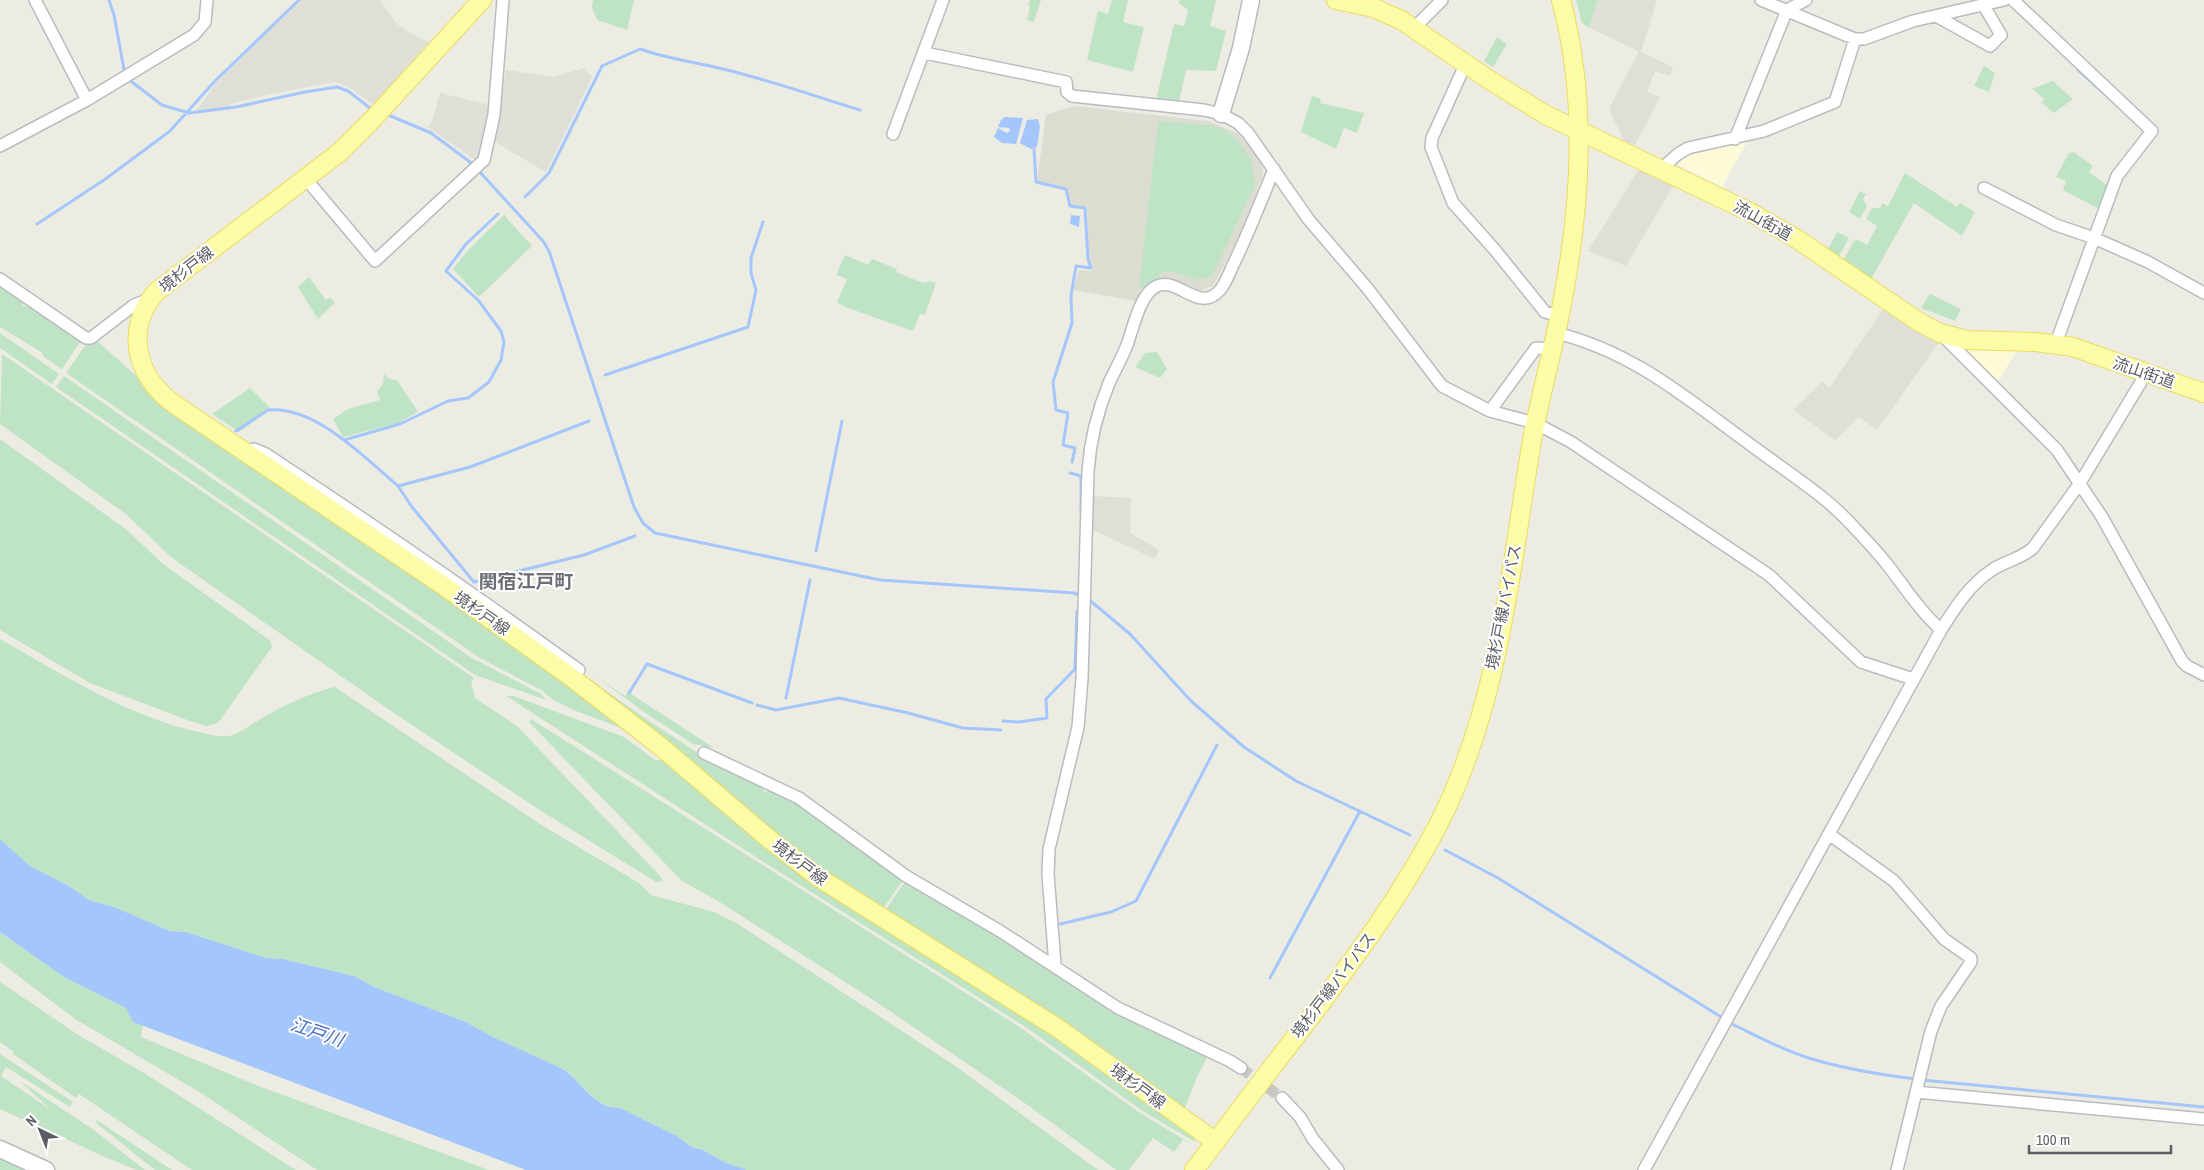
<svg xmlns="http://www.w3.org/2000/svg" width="2204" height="1170" viewBox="0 0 2204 1170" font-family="'Archivo Narrow','Noto Sans JP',sans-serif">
  <rect width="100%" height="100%" fill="#edece2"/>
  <path fill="#fdfad8" d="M1748 140 1722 187 1672 162 1685 152Z
    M1961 347 2018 349 1996 384Z"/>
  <path fill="#dfded7" d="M299 0H380L397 24 413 35 429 42 374 105 348 87 335 82 266 95 230 104 231 107 195 112 217 82Z
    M1598 0H1657L1641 52 1673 67 1670 76 1655 71 1647 92 1660 97 1635 145 1624 141 1609 109 1639 51 1589 28Z
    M584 68 592 77 546 172 495 142 506 70 554 77Z
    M440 93 494 106 486 141 477 161 427 127 432 122Z
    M1640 168 1675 183 1626 266 1588 251Z
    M1884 308 1940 341 1877 430 1859 417 1835 440 1793 410 1822 382 1830 387Z
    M1091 496 1131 498 1130 533 1159 550 1155 559 1091 529Z"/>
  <path fill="#dddcd1" d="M1073 106 1208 121 1237 133 1251 147 1262 164 1263 174 1245 226 1213 286 1199 291 1169 278 1157 279 1141 289 1137 301 1073 290 1079 270 1093 271 1089 259 1087 207 1071 206 1067 188 1037 181 1046 115Z"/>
  <path fill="#bfe4c5" d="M593 0H634L627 30 597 20 592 8Z
    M1030 0H1041L1034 22 1027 20 1030 6 1028 5Z
    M1112 0H1128L1123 22 1144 27 1133 72 1087 60 1098 11 1108 14Z
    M1179 0H1216L1210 26 1226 31 1216 71 1186 70 1179 102 1156 100 1174 24 1184 26 1188 10 1179 3Z
    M1576 0H1598L1589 28 1582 23Z
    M1497 37 1507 44 1493 67 1484 61Z
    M1984 66 1995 73 1989 92 1974 86Z
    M2053 81 2073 99 2054 113 2042 103 2044 99 2032 89Z
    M1312 96 1321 99 1320 103 1364 113 1357 133 1344 128 1336 149 1301 132Z
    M1158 121 1211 125 1224 130 1236 138 1251 159 1255 185 1212 276C1190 287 1179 266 1159 273L1160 278 1149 282 1141 289H1139Z
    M2074 152 2093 166 2089 172 2110 187 2101 210 2063 190 2066 181 2056 177 2069 153Z
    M1905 173 1957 207 1960 203 1975 212 1962 236 1914 203 1870 281 1845 264 1844 259 1854 241 1858 240 1867 245 1877 226 1866 219 1872 208H1880L1882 203 1888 206Z
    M1860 191 1866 194 1863 199 1867 206 1860 219 1849 212Z
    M504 215 532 246 479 297 453 269 468 250Z
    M1837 232 1849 238 1839 256 1835 257 1827 251Z
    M845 255 868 265 872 259 897 269 896 272 923 283 930 281 936 283 925 315 920 314 913 331 845 307 837 302 847 279 836 275Z
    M309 277 326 300 330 297 335 303 318 319 298 287Z
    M0 284 25 300 22 305 42 312 82 339 62 369 44 357 41 352 0 327Z
    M1930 294 1961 309 1955 321 1921 308Z
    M0 333 59 374 52 384 0 348Z
    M95 339 143 382 499 631 624 729 576 711 553 700 543 691 480 658 66 373 87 343 90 344Z
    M1157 352 1167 369 1160 378 1135 367 1145 353Z
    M2 354 474 678 471 682 475 698 517 726 661 877 663 881 656 882 538 809 388 709 172 558 127 515 0 424Z
    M384 374 389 379 397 380 418 412 398 423 343 437 333 419 348 409 380 400 377 391 383 384Z
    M64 376 472 658 541 694 546 700 475 675 56 387Z
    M250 388 271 409 239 432 212 414Z
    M0 439 127 530 163 564 271 641 272 647 218 723 207 726 187 720 90 683 0 630Z
    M257 453 469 593 640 715 727 772 730 768 755 781 766 793 770 788 807 807 904 879 882 910 857 895Z
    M0 639C64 675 130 718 203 733 211 735 225 738 233 735 243 731 250 725 259 720 282 706 309 693 335 687L540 824 639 883 651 895 714 912 738 924 954 1065 1098 1170H747L724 1162 701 1149 693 1148 677 1136 643 1119 598 1102 569 1073 561 1068 493 1037 466 1022 374 987 354 976 283 959 266 958 186 932 170 931 114 907 89 900 69 886 30 866 0 839Z
    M594 675 625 696 628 692 714 748 693 744 644 712Z
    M506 696H514L624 737 655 760H670L697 782 1193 1136 1195 1142 1141 1110 1027 1028 773 868Z
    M531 719 1018 1026 1140 1113 1193 1145 1183 1140 1174 1152 1153 1138 1129 1170H1116L1029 1106 878 1003 721 903 682 881 529 722Z
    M906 880 1208 1056 1198 1075 1183 1112 884 912Z
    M0 932 64 977 126 1008 133 1021 143 1025 141 1037 261 1087 489 1170H317L201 1093 75 1019 0 962Z
    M0 982 80 1036 144 1073 296 1170H192L79 1094 76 1098 13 1054 14 1052 0 1042Z
    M0 1054 73 1102 70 1107 6 1067 1 1076 50 1109 20 1081 94 1130 145 1170H137L107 1158 0 1109Z
    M97 1120 172 1170H155L96 1123Z
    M0 1155 28 1170H0Z"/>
  <path fill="#a3c7fc" d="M1005 117 1023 118 1016 144 1002 143 994 137 998 128 1007 133 1010 131 1009 128 998 127 1001 120Z
    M1038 119 1040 127 1037 147 1031 149 1020 143 1027 120Z
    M1071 215 1080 216 1079 227 1070 224Z
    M0 839 30 866 69 886 89 900 114 907 170 931 186 932 266 958 283 959 354 976 374 987 466 1022 493 1037 561 1068C582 1080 593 1109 620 1108L677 1136 693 1148 701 1149 724 1162 747 1170H526L133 1022 126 1008 64 977 0 932Z"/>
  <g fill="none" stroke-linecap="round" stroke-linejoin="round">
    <path stroke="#a3c7fc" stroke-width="3" d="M109 0 114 15 125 75
      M2078 70 2118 106
      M128 79 162 105 189 113 236 107 305 92 337 87 348 91 370 108
      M386 114 431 133 474 165
      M1034 149 1036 182 1066 189 1070 206 1085 208 1088 259 1091 268 1076 266 1071 296 1072 323 1053 382 1056 410 1068 413 1063 445 1075 448 1072 462
      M478 170 543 241 549 251 634 507 643 523 655 533 880 580 1074 593 1081 596
      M525 197 549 173 602 66 640 49C668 59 695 62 723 69 769 80 814 96 860 110
      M37 224 104 180 170 131 215 81 299 0
      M605 375 748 327 756 290 751 273V258L763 222
      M236 431 268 410C315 405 365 458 398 486L470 467 589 421
      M344 440 400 424 448 401 468 398 489 382 501 360 504 342 501 331 478 300 446 271 466 244 498 214
      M1070 473 1081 476V511
      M398 486 412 507 474 582 584 555 635 536
      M816 551 842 421
      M1087 598 1130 634 1191 701 1244 747 1296 781 1410 835
      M629 693 647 664 752 703
      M786 698 810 580
      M757 705 776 710 839 698 908 713 963 728 1001 730
      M1003 721 1019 722 1047 718 1046 699 1075 669 1077 611
      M1445 850 1498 878 1734 1025C1761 1038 1789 1053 1819 1061 1851 1070 1883 1075 1916 1079
      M1060 924 1111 912 1136 901 1217 745
      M1270 978 1360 811
      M1922 1080 2204 1107"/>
    <path stroke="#c8c8c2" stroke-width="11" stroke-dasharray="11 5.5" stroke-linecap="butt" d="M1241 1068 1282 1098"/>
    <g stroke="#babbc1" stroke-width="14">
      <path id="street" d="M35 0 87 100
        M1761 0 1855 39H1864L1913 21 2004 0
        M2013 0 2152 131 2117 176 2056 343
        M1936 16 1990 46 2001 35 1984 6
        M1414 28 1442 0
        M925 53 1066 82 1067 92 1072 96 1204 110 1221 114 1238 123 1248 133 1309 220 1368 289 1442 386 1490 411 1535 423 1571 442 1769 575 1861 662 1913 679
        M1466 63 1432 138 1431 147 1453 203 1495 250 1545 312 1560 316
        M893 134 943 0
        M1735 139 1787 10 1806 0
        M0 146 87 100 194 35 205 22 207 0
        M1661 169 1678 154 1688 148 1764 131 1835 102 1855 39
        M306 179 375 261 484 160 494 115 503 0
        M1984 188 2056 225 2094 238 2148 262 2204 293
        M0 279 86 338H91L134 305 150 299
        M1556 333C1635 352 1691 402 1755 448 1787 472 1823 494 1850 523 1862 536 1875 549 1886 563 1904 586 1919 610 1941 630
        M1941 334 2057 450 2102 517 2182 661 2187 666 2204 675
        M1490 411 1536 348 1552 349
        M247 451 254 449 266 454C372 524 477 596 579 670
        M704 753 799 798 906 876 1000 931 1118 1008 1230 1061 1241 1068
        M1829 834 1894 881 1944 939 1971 958V962L1941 1006 1931 1031 1897 1170
        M1055 965 1048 874 1049 849 1078 727 1082 678 1088 471C1090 442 1098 410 1109 383 1115 370 1122 358 1127 345 1133 329 1140 293 1157 286 1179 277 1199 314 1220 290 1226 283 1230 271 1234 263 1249 232 1261 201 1274 169
        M1916 1092 2204 1119
        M1282 1098 1300 1117 1313 1139 1338 1170
        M1644 1170 1941 630C1955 608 1969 585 1992 570 2005 561 2021 559 2033 548L2080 483 2141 382 2145 372"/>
    </g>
    <g stroke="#b8bac0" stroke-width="19">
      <path id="secondary" d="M1221 114 1241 48 1251 0
        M0 1149 46 1170"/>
    </g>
    <g stroke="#eddb5c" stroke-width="20">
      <path id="primary" d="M482 0 372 120 340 152 156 292C124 329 136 377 174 404L444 586 571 677 660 746 769 839 818 877 1059 1029 1216 1142
        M1336 0 1374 8 1401 20 1491 81 1546 115 1750 212 1797 239 1919 322 1940 333 1967 340 2036 342 2073 347 2204 393
        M1194 1170C1233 1119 1271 1068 1310 1018 1356 956 1401 896 1437 827 1498 710 1510 574 1531 446 1539 400 1552 355 1561 309 1581 207 1588 101 1561 0"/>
    </g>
    <use href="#street" stroke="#fff" stroke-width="11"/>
    <use href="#secondary" stroke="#fff" stroke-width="16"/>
    <use href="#primary" stroke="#fcfca8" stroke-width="18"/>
  </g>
  <g text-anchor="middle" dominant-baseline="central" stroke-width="4" stroke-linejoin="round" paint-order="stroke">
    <g font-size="16" fill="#5b5d63" stroke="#fff">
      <text transform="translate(1763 220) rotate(29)">流山街道</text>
      <text transform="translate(186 269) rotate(-38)">境杉戸線</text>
      <text transform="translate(2144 372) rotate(19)">流山街道</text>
      <text transform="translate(1503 607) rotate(-79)">境杉戸線バイパス</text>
      <text transform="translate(482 613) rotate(35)">境杉戸線</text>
      <text transform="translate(800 862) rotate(37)">境杉戸線</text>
      <text transform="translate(1333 985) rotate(-53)">境杉戸線バイパス</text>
      <text transform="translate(1138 1086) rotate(36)">境杉戸線</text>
    </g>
    <g font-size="18" font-style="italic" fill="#476ebf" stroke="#fff">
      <text transform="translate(317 1032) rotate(19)">江戸川</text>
    </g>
    <g font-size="19" font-weight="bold" fill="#6c6f75" stroke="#fff">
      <text x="526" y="581">関宿江戸町</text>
    </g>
  </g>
  <g transform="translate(40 1130) rotate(317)" stroke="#ffffff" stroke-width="4" paint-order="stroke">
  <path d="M0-4L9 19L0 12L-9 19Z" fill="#5b5d63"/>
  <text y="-8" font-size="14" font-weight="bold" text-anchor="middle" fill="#5b5d63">N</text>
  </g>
  <path d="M2029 1145v8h142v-8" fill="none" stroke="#5b5d63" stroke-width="2.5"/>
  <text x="2036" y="1145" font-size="15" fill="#5b5d63" stroke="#ffffff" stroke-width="4" paint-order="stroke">100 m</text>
</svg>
